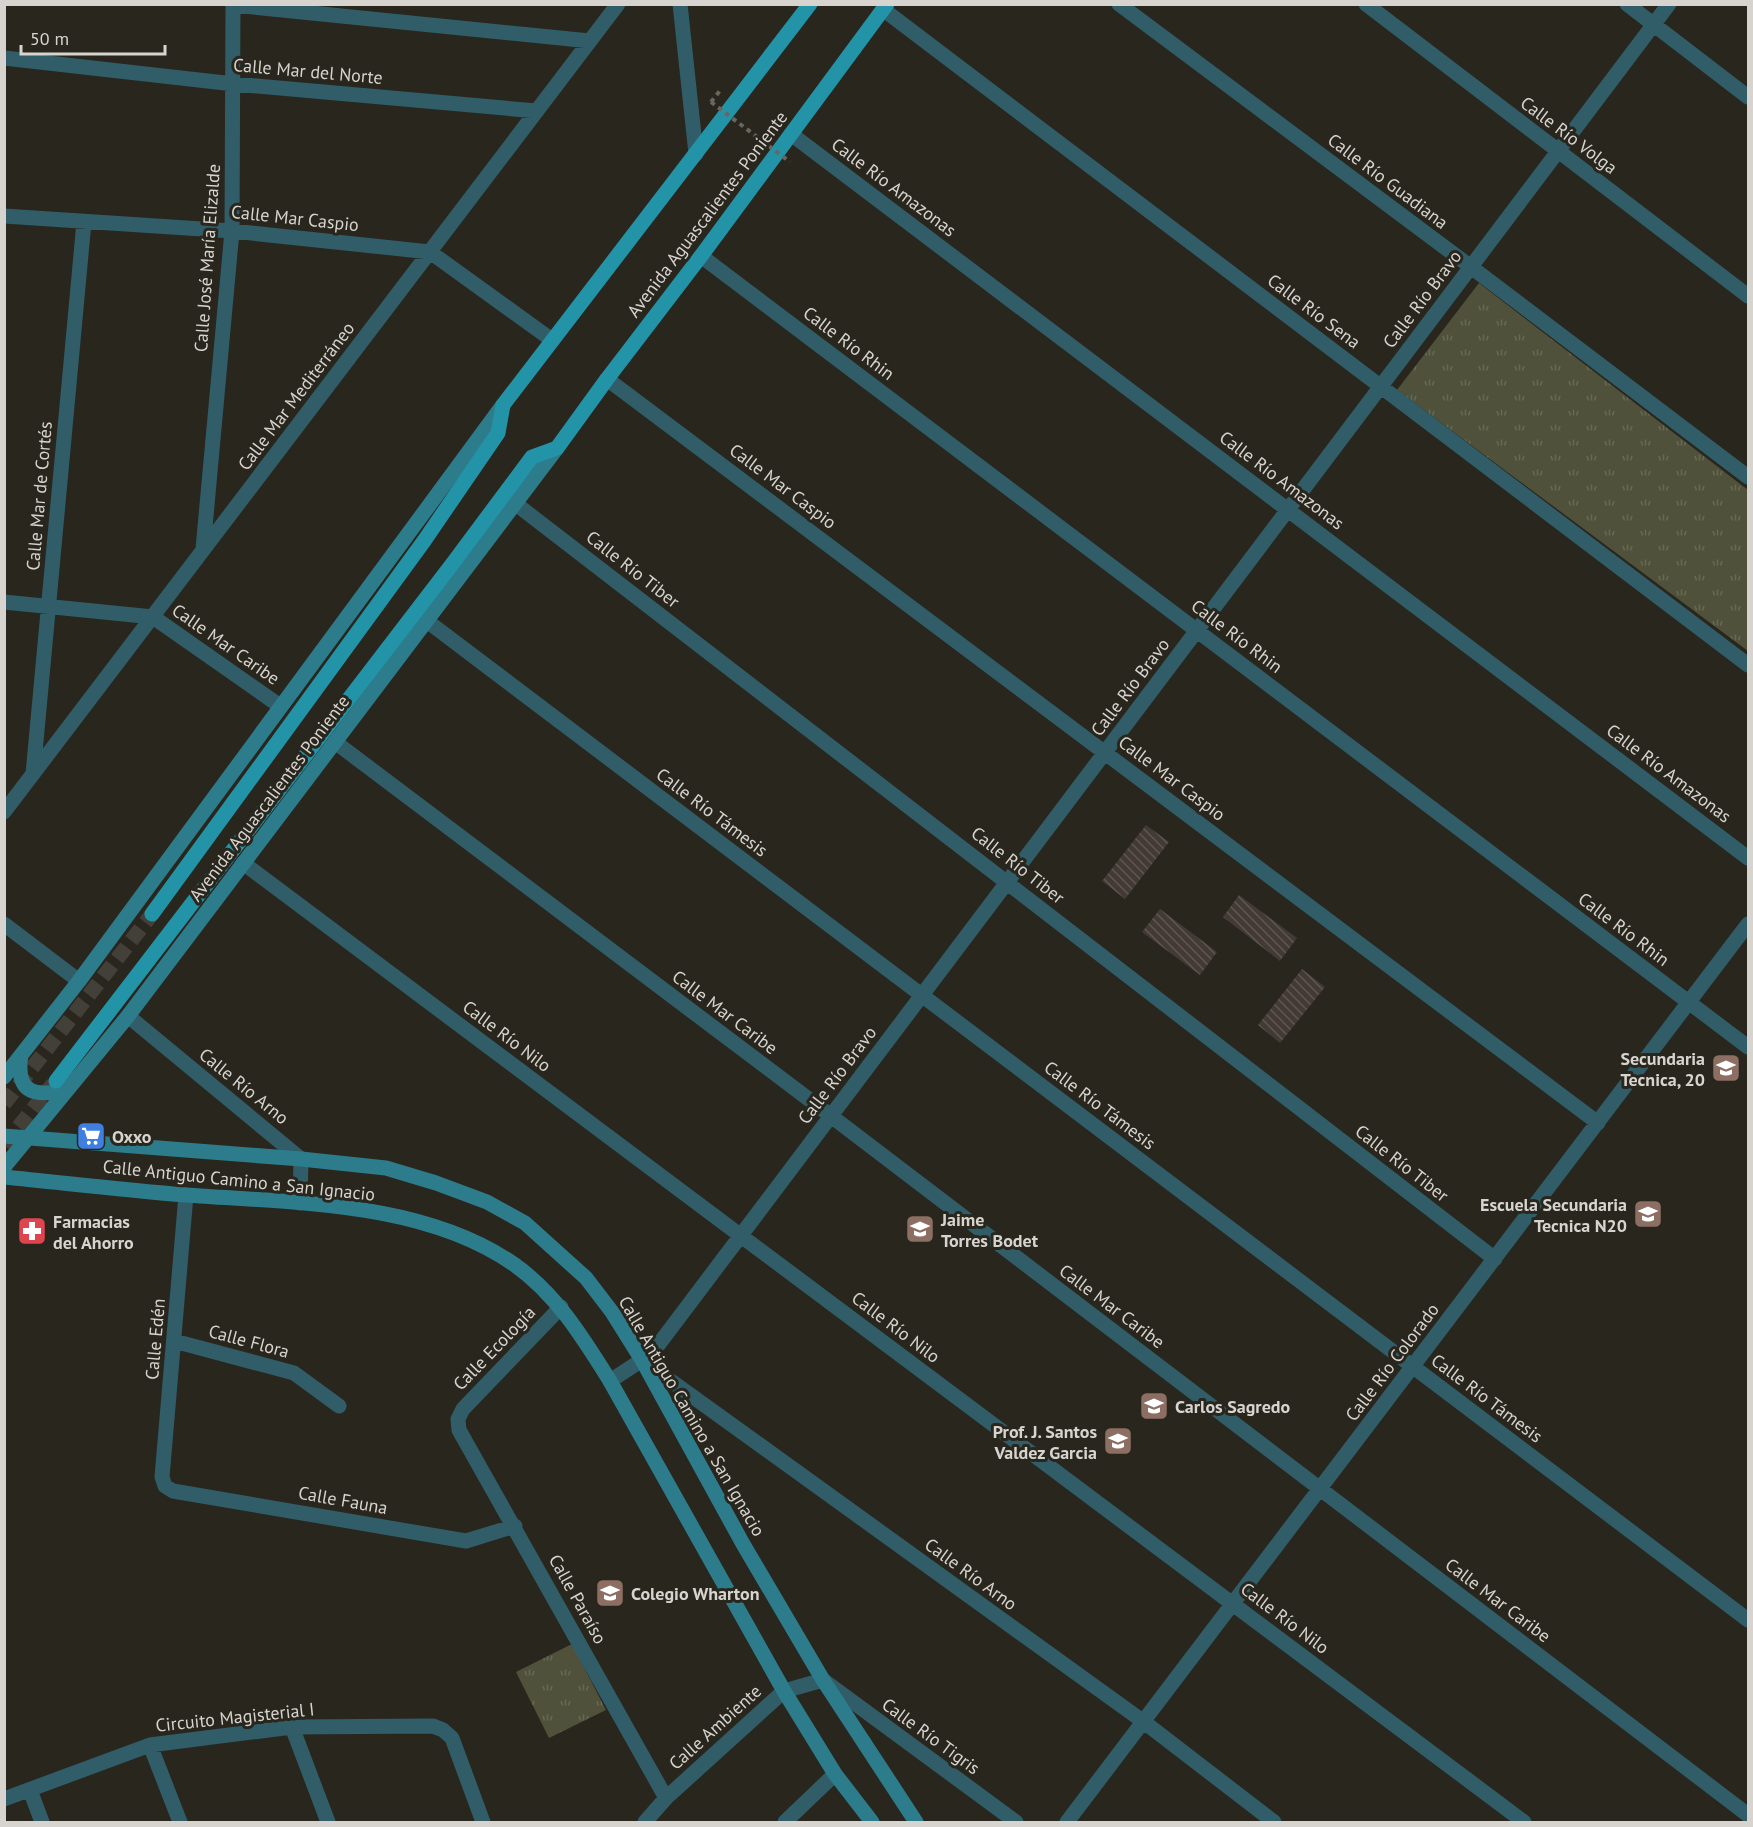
<svg xmlns="http://www.w3.org/2000/svg" width="1753" height="1827" viewBox="0 0 1753 1827" font-family="'PT Sans',sans-serif">
  <defs>
    <pattern id="park-tufts" width="24" height="20" patternUnits="userSpaceOnUse" patternTransform="scale(1.5)"><rect width="24" height="20" fill="#50513a"/><path d="M3 7l-1-3M5 7V3M7 7l1-3M15 17l-1-3M17 17v-4M19 17l1-3" fill="none" stroke="#686955"/></pattern>
    <pattern id="building-back-hatch" width="6" height="6" patternUnits="userSpaceOnUse" patternTransform="scale(1.5)"><rect width="6" height="6" fill="#433a35"/><path d="M-1 5l2 2M0 0l6 6M5-1l2 2" fill="none" stroke="#5d5651"/></pattern>
  </defs>
  <rect width="100%" height="100%" fill="#29261e"/>
  <path fill="url(#park-tufts)" d="M1479 283 1748 490V651L1397 390Z
    M572 1644 606 1710 549 1738 516 1672Z"/>
  <path fill="url(#building-back-hatch)" d="M1146 825 1169 842 1125 899 1102 881Z
    M1239 895 1297 938 1280 961 1223 917Z
    M1160 909 1217 952 1200 975 1142 932Z
    M1302 969 1325 987 1280 1043 1258 1025Z"/>
  <g fill="none" stroke-linecap="round" stroke-linejoin="round">
    <path stroke="#434039" stroke-width="15" stroke-dasharray="15 8" stroke-linecap="butt" d="M4 1104 152 914
      M4 1145 53 1084"/>
    <path stroke="#696660" stroke-width="4" stroke-dasharray="4.5 4.5" stroke-linecap="butt" d="M711 102 722 88"/>
    <path stroke="#305d67" stroke-width="15" d="M680 4 696 154
      M1119 4 1471 267 1748 477
      M1366 4 1748 296
      M1627 4 1748 97
      M233 5 590 41
      M884 10 1748 665
      M4 58 234 84 537 111
      M791 134 1748 858
      M4 216 232 231 430 252 552 340
      M701 256 1748 1047
      M607 379 1598 1123
      M516 504 1495 1259
      M203 549 232 231 233 4
      M4 602 153 617 280 706
      M427 621 1748 1620
      M335 742 831 1116 1748 1815
      M33 774 84 222
      M4 812 618 4
      M243 863 1524 1822
      M4 924 79 981
      M128 1016 301 1159 300 1203
      M186 1195 162 1477 165 1486 173 1491 466 1541 515 1526
      M561 1307 463 1409 458 1419 459 1430 666 1798
      M174 1341 294 1373 339 1406
      M642 1360 1144 1722 1274 1822
      M610 1381 642 1360 659 1344 1669 4
      M292 1727 328 1822
      M150 1745 180 1822
      M30 1790 42 1822
      M4 1799 150 1745 292 1727 433 1726 443 1730 452 1738 483 1822
      M645 1822 666 1798 784 1691 823 1680 1016 1822
      M785 1822 835 1774
      M1067 1822 1748 924"/>
    <path stroke="#2d7c8b" stroke-width="15" d="M21 1055C15 1094 35 1097 67 1090
      M4 1077 79 981 503 405
      M4 1136 301 1159 386 1168 436 1183 487 1202 525 1223 586 1278 612 1312 642 1360 743 1544 823 1680 916 1822
      M4 1167 128 1016 557 448
      M4 1177C65 1183 125 1190 186 1195 293 1203 424 1201 515 1265 557 1295 583 1338 610 1381L784 1691 835 1774 872 1822"/>
    <path stroke="#2393a7" stroke-width="15" d="M152 914 424 541 498 433 503 405 810 4
      M56 1081 453 563 532 457 557 448 607 379 701 256 887 4"/>
    <path stroke="#696660" stroke-width="4" stroke-dasharray="4.5 4.5" stroke-linecap="butt" d="M711 102 790 162"/>
  </g>
  <defs>
    <g id="school-square" transform="scale(1.5)"><rect x="-9" y="-9" width="18" height="18" rx="4" fill="#8d6e63" stroke="#29261e"/><path d="M0-5L7-2L0 1L-7-2ZM-4 1L0 2.5L4 1V4Q0 6-4 4Z" fill="#fff"/></g>
    <g id="supermarket-square" transform="scale(1.5)"><rect x="-9" y="-9" width="18" height="18" rx="4" fill="#3f7fe0" stroke="#29261e"/><path d="M-6-5.5h2.5l.6 2H6L4.5 2H-2.5L-4.4-4H-6ZM-1.5 3.2a1.3 1.3 0 1 0 .1 0ZM3 3.2a1.3 1.3 0 1 0 .1 0Z" fill="#fff"/></g>
    <g id="university-square" transform="scale(1.5)"><rect x="-9" y="-9" width="18" height="18" rx="4" fill="#8d6e63" stroke="#29261e"/><path d="M0-5L7-2L0 1L-7-2ZM-4 1L0 2.5L4 1V4Q0 6-4 4Z" fill="#fff"/></g>
    <g id="pharmacy-square" transform="scale(1.5)"><rect x="-9" y="-9" width="18" height="18" rx="4" fill="#e0444e" stroke="#29261e"/><path d="M-2-6h4v4h4v4h-4v4h-4v-4h-4v-4h4Z" fill="#fff"/></g>
  </defs>
  <g fill-rule="evenodd">
    <use href="#school-square" x="1726" y="1068"/>
    <use href="#supermarket-square" x="91" y="1136"/>
    <use href="#university-square" x="1648" y="1214"/>
    <use href="#school-square" x="920" y="1229"/>
    <use href="#pharmacy-square" x="32" y="1231"/>
    <use href="#school-square" x="1154" y="1406"/>
    <use href="#school-square" x="1118" y="1441"/>
    <use href="#university-square" x="610" y="1593"/>
  </g>
  <g text-anchor="middle" dominant-baseline="central" stroke-width="6" stroke-linejoin="round" paint-order="stroke">
    <g font-size="18" fill="#d7d4cf" stroke="#29261e">
      <text transform="translate(308 71) rotate(5)">Calle Mar del Norte</text>
      <text transform="translate(1569 135) rotate(37)">Calle Río Volga</text>
      <text transform="translate(1388 181) rotate(37)">Calle Río Guadiana</text>
      <text transform="translate(894 187) rotate(37)">Calle Río Amazonas</text>
      <text transform="translate(707 214) rotate(-53)">Avenida Aguascalientes Poniente</text>
      <text transform="translate(295 218) rotate(6)">Calle Mar Caspio</text>
      <text transform="translate(207 258) rotate(-86)">Calle José María Elizalde</text>
      <text transform="translate(1422 299) rotate(-53)">Calle Río Bravo</text>
      <text transform="translate(1314 311) rotate(37)">Calle Río Sena</text>
      <text transform="translate(849 343) rotate(37)">Calle Río Rhin</text>
      <text transform="translate(296 396) rotate(-53)">Calle Mar Mediterráneo</text>
      <text transform="translate(1282 480) rotate(37)">Calle Río Amazonas</text>
      <text transform="translate(783 486) rotate(37)">Calle Mar Caspio</text>
      <text transform="translate(39 496) rotate(-85)">Calle Mar de Cortés</text>
      <text transform="translate(633 569) rotate(38)">Calle Río Tiber</text>
      <text transform="translate(1237 636) rotate(37)">Calle Río Rhin</text>
      <text transform="translate(226 644) rotate(35)">Calle Mar Caribe</text>
      <text transform="translate(1130 687) rotate(-53)">Calle Río Bravo</text>
      <text transform="translate(1669 773) rotate(37)">Calle Río Amazonas</text>
      <text transform="translate(1172 778) rotate(37)">Calle Mar Caspio</text>
      <text transform="translate(269 798) rotate(-53)">Avenida Aguascalientes Poniente</text>
      <text transform="translate(712 812) rotate(37)">Calle Río Támesis</text>
      <text transform="translate(1018 865) rotate(38)">Calle Río Tiber</text>
      <text transform="translate(1624 929) rotate(37)">Calle Río Rhin</text>
      <text transform="translate(725 1012) rotate(37)">Calle Mar Caribe</text>
      <text transform="translate(507 1036) rotate(37)">Calle Río Nilo</text>
      <text transform="translate(837 1075) rotate(-53)">Calle Río Bravo</text>
      <text transform="translate(244 1086) rotate(39)">Calle Río Arno</text>
      <text transform="translate(1100 1105) rotate(37)">Calle Río Támesis</text>
      <text transform="translate(1402 1163) rotate(38)">Calle Río Tiber</text>
      <text transform="translate(239 1180) rotate(6)">Calle Antiguo Camino a San Ignacio</text>
      <text transform="translate(1112 1306) rotate(37)">Calle Mar Caribe</text>
      <text transform="translate(896 1327) rotate(37)">Calle Río Nilo</text>
      <text transform="translate(155 1339) rotate(-85)">Calle Edén</text>
      <text transform="translate(249 1341) rotate(15)">Calle Flora</text>
      <text transform="translate(494 1348) rotate(-46)">Calle Ecología</text>
      <text transform="translate(1392 1362) rotate(-53)">Calle Río Colorado</text>
      <text transform="translate(1487 1398) rotate(37)">Calle Río Támesis</text>
      <text transform="translate(692 1416) rotate(60)">Calle Antiguo Camino a San Ignacio</text>
      <text transform="translate(343 1500) rotate(10)">Calle Fauna</text>
      <text transform="translate(971 1574) rotate(36)">Calle Río Arno</text>
      <text transform="translate(578 1599) rotate(61)">Calle Paraíso</text>
      <text transform="translate(1498 1600) rotate(37)">Calle Mar Caribe</text>
      <text transform="translate(1285 1618) rotate(37)">Calle Río Nilo</text>
      <text transform="translate(235 1717) rotate(-6)">Circuito Magisterial I</text>
      <text transform="translate(715 1727) rotate(-42)">Calle Ambiente</text>
      <text transform="translate(931 1736) rotate(36)">Calle Río Tigris</text>
    </g>
    <g font-size="18" font-weight="bold" fill="#d7d4cf" stroke="#29261e" text-anchor="start">
      <text x="1705" y="1058" text-anchor="end">Secundaria<tspan x="1705" dy="21">Tecnica, 20</tspan></text>
      <text x="112" y="1136">Oxxo</text>
      <text x="1627" y="1204" text-anchor="end">Escuela Secundaria<tspan x="1627" dy="21">Tecnica N20</tspan></text>
      <text x="941" y="1219">Jaime<tspan x="941" dy="21">Torres Bodet</tspan></text>
      <text x="53" y="1221">Farmacias<tspan x="53" dy="21">del Ahorro</tspan></text>
      <text x="1175" y="1406">Carlos Sagredo</text>
      <text x="1097" y="1431" text-anchor="end">Prof. J. Santos<tspan x="1097" dy="21">Valdez Garcia</tspan></text>
      <text x="631" y="1593">Colegio Wharton</text>
    </g>
  </g>
  <rect width="1753" height="1827" fill="none" stroke="#d7d4cf" stroke-width="12"/>
  <path d="M21 45v9h144v-9" fill="none" stroke="#d7d4cf" stroke-width="3"/>
  <text x="30" y="45" font-size="18" fill="#d7d4cf" stroke="#29261e" stroke-width="4.5" paint-order="stroke">50 m</text>
</svg>
